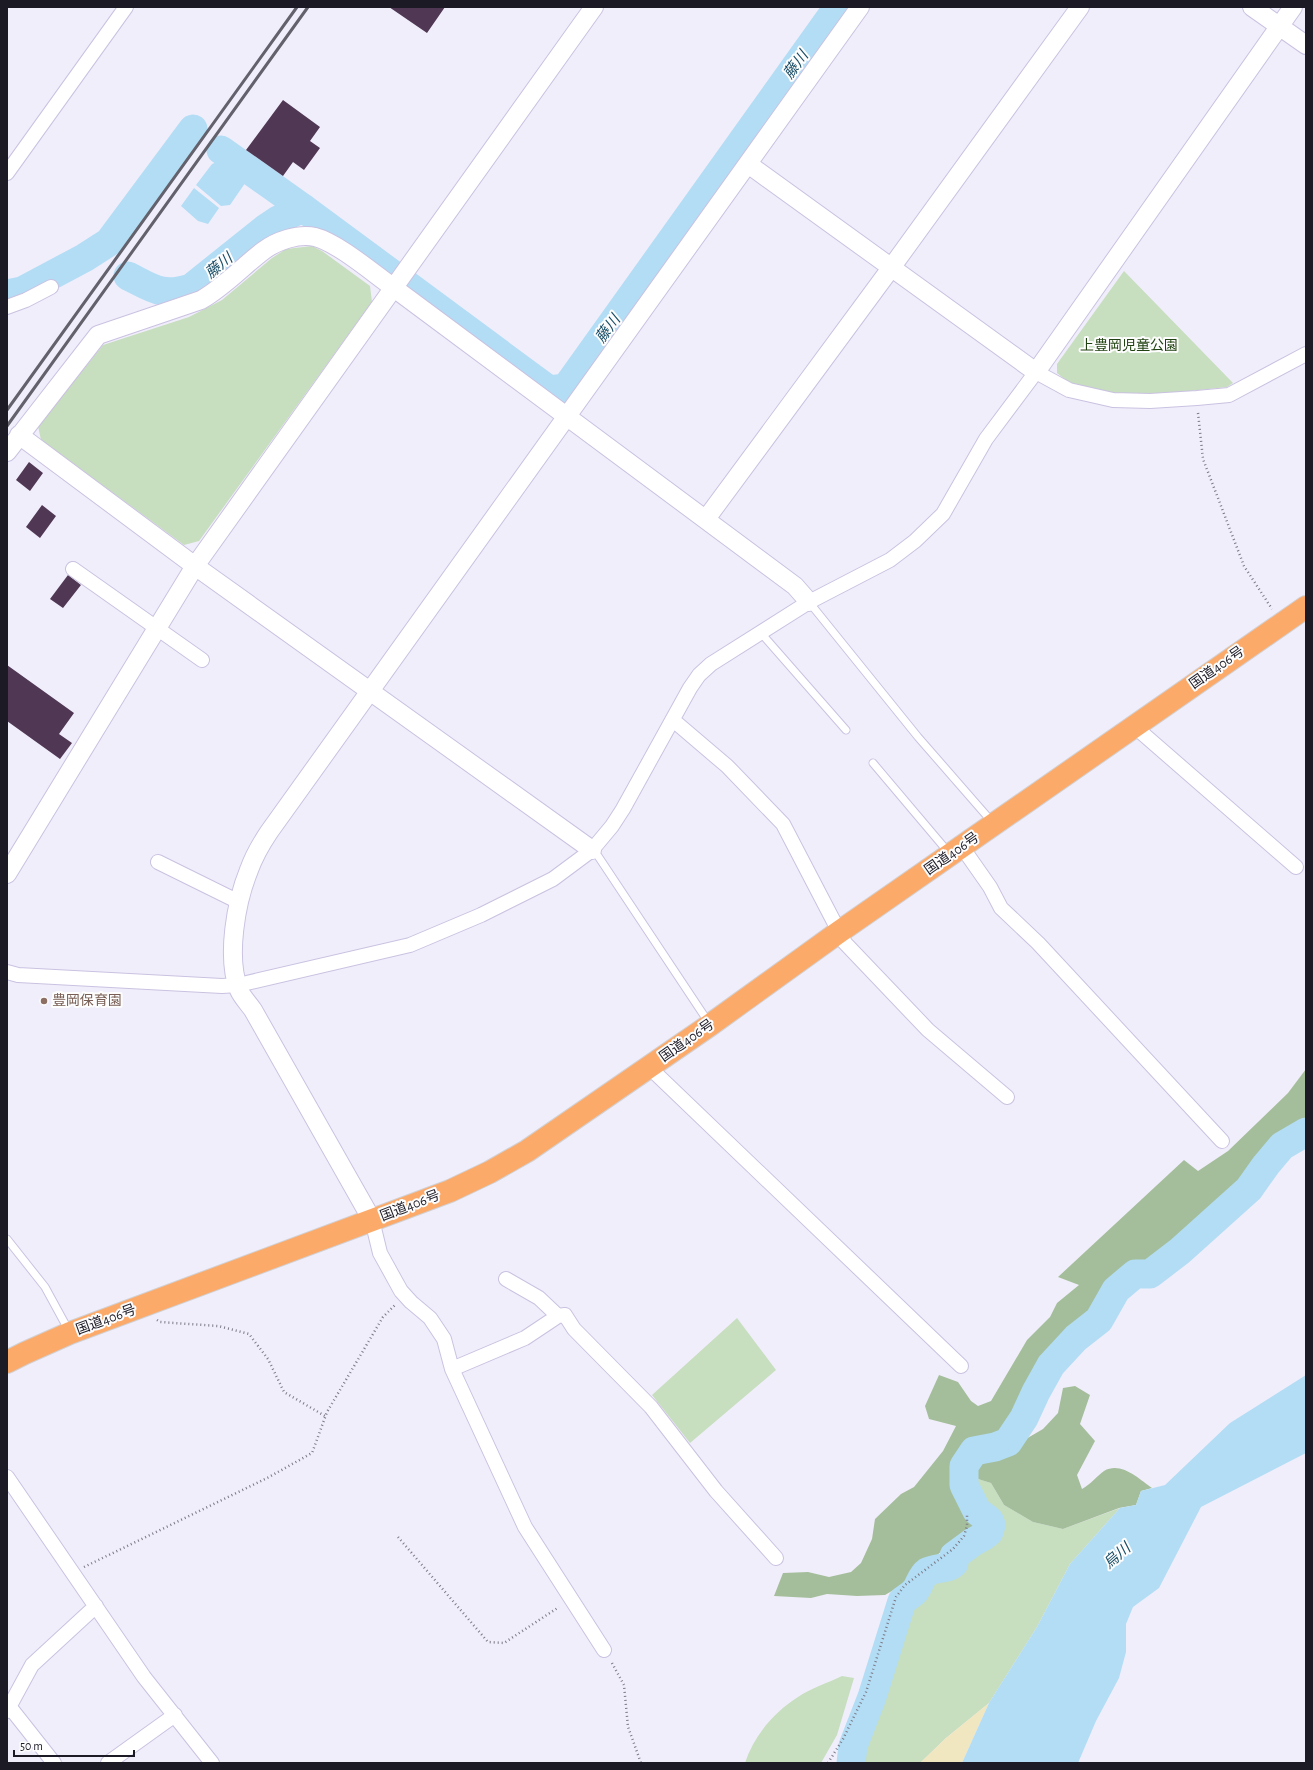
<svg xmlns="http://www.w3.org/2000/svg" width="1313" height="1770" viewBox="0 0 1313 1770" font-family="'Alegreya Sans','Noto Sans JP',sans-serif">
  <rect width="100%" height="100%" fill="#f1eefb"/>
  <path fill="#c7debf" d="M312 246 322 251 370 286 372 302 199 541 184 545 41 440 38 426 103 345 189 317 222 300 272 258 286 249Z
    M1124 271 1233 383 1227 387 1152 395 1117 394 1073 386 1057 373V364Z
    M737 1318 776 1370 690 1443 652 1395Z
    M968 1474 981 1480 991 1483 1004 1505 1033 1522 1063 1529 1120 1508 1070 1564 1037 1627 989 1703 946 1738 920 1763H855L857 1747 875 1699 906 1605 922 1586 924 1578 929 1574 951 1569 957 1564 958 1558 975 1544 992 1534 994 1525 992 1518C978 1511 973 1497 966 1485Z
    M842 1676 854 1678 837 1735 821 1763H745C754 1736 773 1713 798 1697 811 1688 828 1683 842 1676Z"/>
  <path fill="#a4be9b" d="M1306 1069V1132L1282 1146 1266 1165 1249 1189 1180 1251 1150 1274H1135L1116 1290 1099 1320 1076 1338 1051 1365 1036 1392 1024 1418 1008 1442 1019 1443 1043 1429 1058 1413 1063 1388 1075 1386 1090 1395 1080 1424 1095 1441 1077 1475 1082 1489C1091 1484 1097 1476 1104 1471 1121 1461 1139 1479 1152 1488L1141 1491 1136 1505 1119 1508 1063 1529 1033 1522 1004 1505 991 1483 981 1480 968 1474 961 1486 974 1513 985 1520 988 1525 986 1531 981 1536 942 1551 897 1588 885 1595 857 1596 827 1594 811 1598 774 1596 783 1573 808 1572 829 1577 851 1572 861 1563 872 1539 875 1519 901 1494 914 1487 943 1451 956 1426 929 1419 925 1406 939 1375 958 1382 971 1401 978 1406 991 1401 1027 1340 1050 1317 1057 1303 1079 1285 1058 1277 1184 1160 1198 1171 1228 1151 1288 1093Z"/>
  <path fill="#f0e7c1" d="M989 1703 962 1763H920L946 1738Z"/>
  <path fill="#b2ddf5" d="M227 158 250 176 230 205 221 206 196 185 212 164Z
    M194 188 219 208 208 224 198 221 181 206Z
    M1306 1375V1453L1201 1507 1159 1588 1133 1607 1126 1624V1652L1119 1678 1096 1721 1078 1763H962L989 1703 1037 1627 1070 1564 1120 1508 1136 1505 1141 1491 1165 1485 1230 1423Z"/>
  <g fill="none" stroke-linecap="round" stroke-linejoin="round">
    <path stroke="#b2ddf5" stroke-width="29" d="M221 150 303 208 549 390 566 388 838 7
      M128 276C154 289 162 297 191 288L266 228 278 220 303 208
      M7 294 22 291 84 258 109 242 193 129
      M851 1763 853 1746 872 1697 902 1601C906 1598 911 1595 915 1591 920 1585 921 1576 927 1572 936 1567 947 1570 954 1563V1556L973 1542 984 1536 989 1532 991 1525 989 1520 977 1511 964 1485V1466L974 1451 995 1447 1008 1442 1024 1418 1036 1392 1051 1365 1076 1338 1099 1320 1116 1290 1135 1274H1150L1180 1251 1249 1189 1266 1165 1282 1146 1306 1132"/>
  </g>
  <path fill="#503855" d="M389 7H445L427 33Z
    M283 100 320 127 310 141 320 148 304 170 293 162 283 176 246 150Z
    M29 462 43 473 30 491 16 480Z
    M42 505 56 516 40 538 26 527Z
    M68 575 81 585 63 608 50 599Z
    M7 665 74 713 59 734 72 743 60 759 7 721Z"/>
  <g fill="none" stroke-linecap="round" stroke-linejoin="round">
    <g stroke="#cac2e1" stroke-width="9">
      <path id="service" d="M809 602 918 737 993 823
        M761 633 846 730
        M873 763 949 853
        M592 850 598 856 709 1023
        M7 1239 45 1287 69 1331"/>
    </g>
    <g stroke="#cac2e1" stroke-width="16">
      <path id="minor" d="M7 173 126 7
        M7 307 26 300 51 287
        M73 569 202 660
        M673 720 727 766 783 824 845 943 928 1030 1007 1097
        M1134 726 1296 867
        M962 847 990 887 1001 908 1038 943 1222 1141
        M158 862 239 902
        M7 972 18 975 222 986 238 985 410 945 481 915 553 879 592 850 612 826 623 809 690 688 699 675 711 664 809 602 890 560 915 541 943 514 986 439 1036 372 1069 390 1113 400 1150 401 1197 398 1229 395 1306 354
        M649 1067 961 1366
        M372 1220 380 1253 401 1291 411 1302 430 1318 444 1339 452 1369 525 1527 604 1650
        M506 1279 539 1298 558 1316
        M452 1369 525 1338 558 1316 565 1315 574 1329 651 1407 716 1491 776 1558
        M7 1477 144 1677 212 1763
        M9 1706 54 1763
        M7 1711 32 1665 96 1606
        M108 1763 175 1715"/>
    </g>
    <g stroke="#cac2e1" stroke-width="20">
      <path id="tertiary" d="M1252 7 1306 45
        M748 164 1036 372 1293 7
        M19 435 195 566 592 850
        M7 452 98 335 201 300C224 287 242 267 263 251 276 241 299 233 315 237 338 243 373 273 394 288L795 586 809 602
        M706 519 891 268 1080 7
        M7 874 195 566 594 7
        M372 1220 253 1010C249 1004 242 997 239 990 226 957 236 902 249 870 254 856 261 844 269 832L860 7"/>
    </g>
    <g stroke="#d2d1d3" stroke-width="24">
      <path id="trunk" d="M7 1362 25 1353 70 1333 450 1191 490 1172 527 1151 710 1025 839 932 1306 607"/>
    </g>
    <path stroke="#7d7a86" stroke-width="2.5" stroke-dasharray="1 3" stroke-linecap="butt" d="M1198 413 1203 459 1244 566 1272 609
      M157 1320 160 1322 218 1326 249 1334 268 1359 284 1392 325 1416
      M398 1537 488 1642 504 1643 559 1607
      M84 1567 269 1477 312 1453 327 1412 383 1317 395 1305
      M612 1663 624 1685 628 1727 641 1763
      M828 1763 843 1739 866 1692 896 1597 905 1585 953 1549 964 1536 967 1526V1515"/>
    <use href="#service" stroke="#fff" stroke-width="7"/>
    <use href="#minor" stroke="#fff" stroke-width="14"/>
    <use href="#tertiary" stroke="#fff" stroke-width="18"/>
    <use href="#trunk" stroke="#fcaa6a" stroke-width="22"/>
    <path stroke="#63616c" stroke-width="3" d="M7 410 297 7
      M7 426 308 7"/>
  </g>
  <circle fill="#8d6e63" stroke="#fdfdfd" stroke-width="1.5" cx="44" cy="1001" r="4"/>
  <g text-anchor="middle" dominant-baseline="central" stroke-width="4" stroke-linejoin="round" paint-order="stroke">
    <g font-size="14" fill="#204211" stroke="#fdfdfd">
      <text x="1129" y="346">上豊岡児童公園</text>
    </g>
    <g font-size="14" fill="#1c1a25" stroke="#fdfdfd">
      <text transform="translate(1217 668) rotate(-35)">国道406号</text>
      <text transform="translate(952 854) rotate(-35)">国道406号</text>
      <text transform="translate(687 1041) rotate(-35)">国道406号</text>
      <text transform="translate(410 1206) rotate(-21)">国道406号</text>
      <text transform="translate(106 1320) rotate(-20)">国道406号</text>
    </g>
    <g font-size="14" fill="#785e54" stroke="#fdfdfd" text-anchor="start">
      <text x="52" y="1001">豊岡保育園</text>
    </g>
    <g font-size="15" font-style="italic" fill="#174c65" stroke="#fdfdfd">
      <text transform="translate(796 65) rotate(-54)">藤川</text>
      <text transform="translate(219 266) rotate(-39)">藤川</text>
      <text transform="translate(608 329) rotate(-54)">藤川</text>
      <text transform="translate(1117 1556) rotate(-41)">烏川</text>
    </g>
  </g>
  <rect width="1313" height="1770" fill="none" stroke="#1c1a25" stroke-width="16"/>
  <path d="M14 1750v6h120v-6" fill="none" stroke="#1c1a25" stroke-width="2"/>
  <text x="20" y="1750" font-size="12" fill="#1c1a25" stroke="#fdfdfd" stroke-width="3" paint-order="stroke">50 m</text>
</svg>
